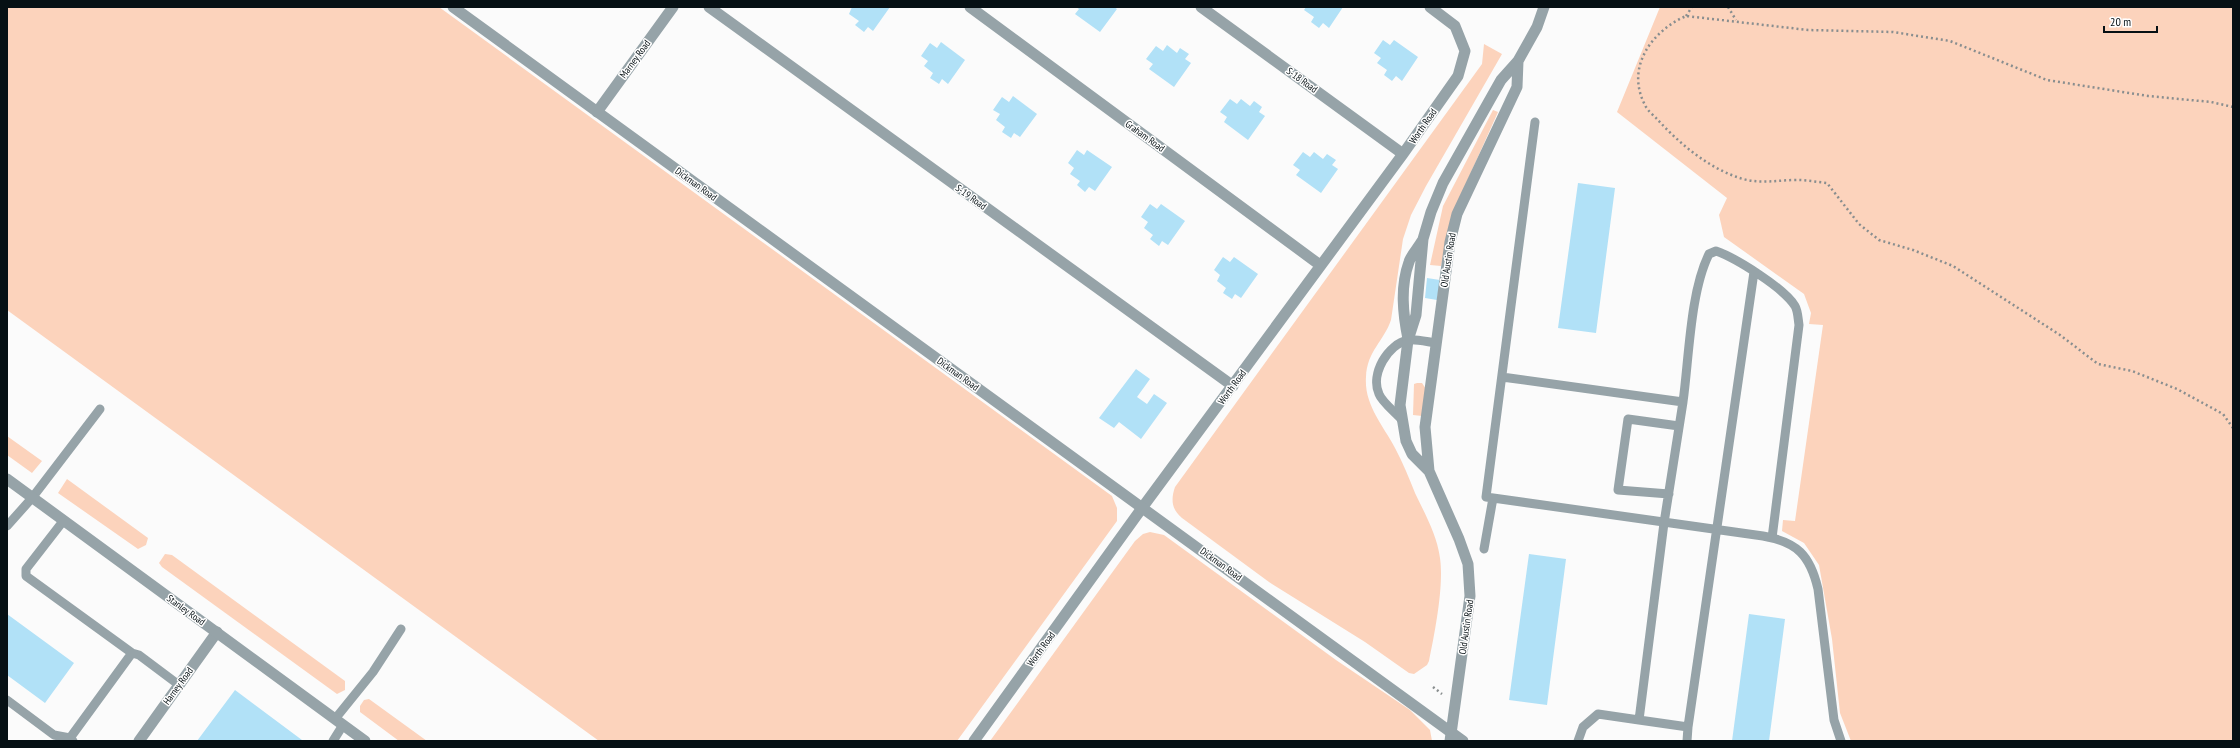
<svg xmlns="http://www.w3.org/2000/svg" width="2240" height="748" viewBox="0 0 2240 748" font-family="'PT Sans Narrow',sans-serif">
  <rect width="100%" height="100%" fill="#fbfbfb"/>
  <path fill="#fcd3bc" d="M7 7H439L1112 496 1117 508V521L957 741H599L7 310Z
    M1660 7H2233V741H1851L1840 713 1832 639 1819 565 1804 543 1782 531 1783 520 1795 521 1823 325 1809 324 1811 313 1804 294 1724 237 1719 215 1727 198 1617 112Z
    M1484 44 1502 54 1426 186 1411 215 1403 239 1391 320C1384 341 1367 351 1366 377 1364 405 1383 425 1395 448 1403 463 1409 478 1415 493 1425 514 1437 535 1440 558 1444 586 1435 632 1429 661L1427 665 1414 674 1409 673 1365 642 1269 582 1182 518C1171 509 1171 499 1175 487L1482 64Z
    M1493 110 1498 112 1451 217 1441 266 1430 265 1443 206Z
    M1417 383H1422L1426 389 1422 416 1413 415 1414 384Z
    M7 436 42 461 32 473 7 455Z
    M67 479 148 538 146 545 138 549 58 493Z
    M1150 532 1164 535 1336 660 1410 710 1430 730 1432 741H990L1135 541 1143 534Z
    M165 554 172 555 345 681V690L337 694 162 567 159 563Z
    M369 699 427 741H399L360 712V706L364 700Z"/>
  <path fill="#b1e1f7" d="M852 7H890L873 31 868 27 864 32 855 25 859 21 849 14Z
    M1076 7H1114L1117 9 1100 32 1075 14 1079 9Z
    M1306 7H1343L1329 28 1323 23 1319 28 1311 22 1314 17 1304 10Z
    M1383 40 1390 45 1394 40 1418 57 1402 81 1396 76 1392 81 1384 75 1387 70 1377 63 1381 58 1374 53Z
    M941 42 965 60 948 84 942 79 939 84 930 78 933 73 924 66 928 61 921 56 930 43 937 48Z
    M1167 45 1177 53 1180 48 1189 54 1185 59 1191 63 1174 87 1149 69 1153 64 1146 59 1156 46 1163 51Z
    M1013 96 1037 114 1020 137 1014 133 1011 138 1002 132 1005 127 996 120 1000 114 993 110 1002 97 1009 102Z
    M1230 99 1237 104 1241 99 1250 106 1254 101 1262 107 1259 112 1265 116 1248 140 1224 122 1227 117 1220 112Z
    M1077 150 1084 155 1087 150 1112 167 1095 191 1089 187 1085 192 1077 185 1080 181 1070 174 1074 168 1068 163Z
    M1303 152 1310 157 1314 152 1323 159 1327 154 1336 160 1332 165 1338 169 1321 193 1296 175 1300 170 1293 165Z
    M1578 183 1615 188 1596 333 1558 328Z
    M1150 204 1157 209 1161 204 1185 221 1168 245 1162 241 1159 246 1150 239 1153 235 1144 228 1148 222 1141 217Z
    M1223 257 1230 262 1234 257 1258 274 1241 298 1235 294 1232 299 1223 293 1226 288 1217 281 1220 275 1214 270Z
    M1427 278 1440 280 1437 300 1425 298Z
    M1136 369 1150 379 1137 397 1147 404 1154 394 1167 403 1141 439 1119 422 1114 428 1099 418Z
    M1529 554 1566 559 1547 705 1509 700Z
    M7 614 74 663 45 703 7 675Z
    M1749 614 1785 619 1769 741H1732Z
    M235 690 302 740 301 741H197Z"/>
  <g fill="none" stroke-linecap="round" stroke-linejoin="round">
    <path stroke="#898e8f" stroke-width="2.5" stroke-dasharray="2 3" stroke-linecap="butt" d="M1728 7 1736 20
      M1686 16 1692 7
      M2233 107 2211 102 2148 96 2047 80 1950 41 1893 32 1808 30 1686 16C1652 31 1625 67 1645 105 1647 110 1653 115 1657 119 1680 144 1709 169 1743 179 1761 184 1778 180 1797 180 1807 180 1817 182 1827 183L1859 224 1879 240 1913 250 1953 266 2060 335 2098 364 2132 371 2177 389 2223 414 2233 428
      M1433 687 1442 694"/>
    <path stroke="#96a3a8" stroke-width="9" d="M1535 122 1486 497 1763 536C1797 542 1810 555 1818 589L1834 720 1841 741
      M1502 377 1683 402 1664 523 1639 720 1598 714 1583 727 1578 741
      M1683 402C1689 359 1690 292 1709 254L1716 251C1736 258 1784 288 1795 306 1798 311 1798 319 1799 325L1772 538
      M1401 419C1395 412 1382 402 1379 394 1370 374 1388 344 1408 340 1416 339 1428 342 1436 343
      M1669 494 1618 490 1628 419 1679 426
      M64 520 26 569V576L132 653
      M7 526 32 498 100 409
      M1484 549 1493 498
      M7 700 54 735 70 738
      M335 719 373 672 401 629
      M1639 720 1688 727 1687 741
      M1688 727 1754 272
      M73 741 70 738 132 653 139 655 179 685
      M333 741 343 725"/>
    <path stroke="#96a3a8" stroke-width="11" d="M709 7 1233 386
      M970 7 1320 265
      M1201 7 1403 154
      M597 112 673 7
      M139 741 217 632
      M974 741 1142 508 1403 154 1458 76 1465 51 1455 26 1430 7"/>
    <path stroke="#96a3a8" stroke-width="11" d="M453 7 1463 741
      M1408 339C1403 314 1400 287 1409 262 1411 255 1418 248 1422 241
      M1429 471 1425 427 1450 242 1457 214 1517 87 1518 61
      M7 479 365 741
      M1450 741 1470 596 1468 564 1459 539 1429 471 1412 454 1406 441 1400 405 1408 340 1416 315 1423 239 1431 212 1443 183 1501 80 1518 61 1537 27 1544 7"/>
  </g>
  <g text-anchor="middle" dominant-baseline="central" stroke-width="3" stroke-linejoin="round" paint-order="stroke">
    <g font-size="10" fill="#061014" stroke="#fff">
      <text transform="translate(635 59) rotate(-54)">Marney Road</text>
      <text transform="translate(1302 80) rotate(36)">S-18 Road</text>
      <text transform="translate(1423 126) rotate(-55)">Worth Road</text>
      <text transform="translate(1145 136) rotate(36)">Graham Road</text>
      <text transform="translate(696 184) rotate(36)">Dickman Road</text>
      <text transform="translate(971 197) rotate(36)">S-19 Road</text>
      <text transform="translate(1448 260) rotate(-81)">Old Austin Road</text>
      <text transform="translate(958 374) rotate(36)">Dickman Road</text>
      <text transform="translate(1232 387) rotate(-54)">Worth Road</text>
      <text transform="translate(1221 564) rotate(36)">Dickman Road</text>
      <text transform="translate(186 610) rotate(36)">Stanley Road</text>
      <text transform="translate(1466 627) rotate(-82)">Old Austin Road</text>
      <text transform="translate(1041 649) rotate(-54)">Worth Road</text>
      <text transform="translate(178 686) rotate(-54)">Harney Road</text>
    </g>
  </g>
  <rect width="2240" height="748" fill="none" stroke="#061014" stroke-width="16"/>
  <path d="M2104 26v6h53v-6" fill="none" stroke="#061014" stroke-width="2"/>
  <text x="2110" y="26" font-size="12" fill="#061014" stroke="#ffffff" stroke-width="3" paint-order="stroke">20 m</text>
</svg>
